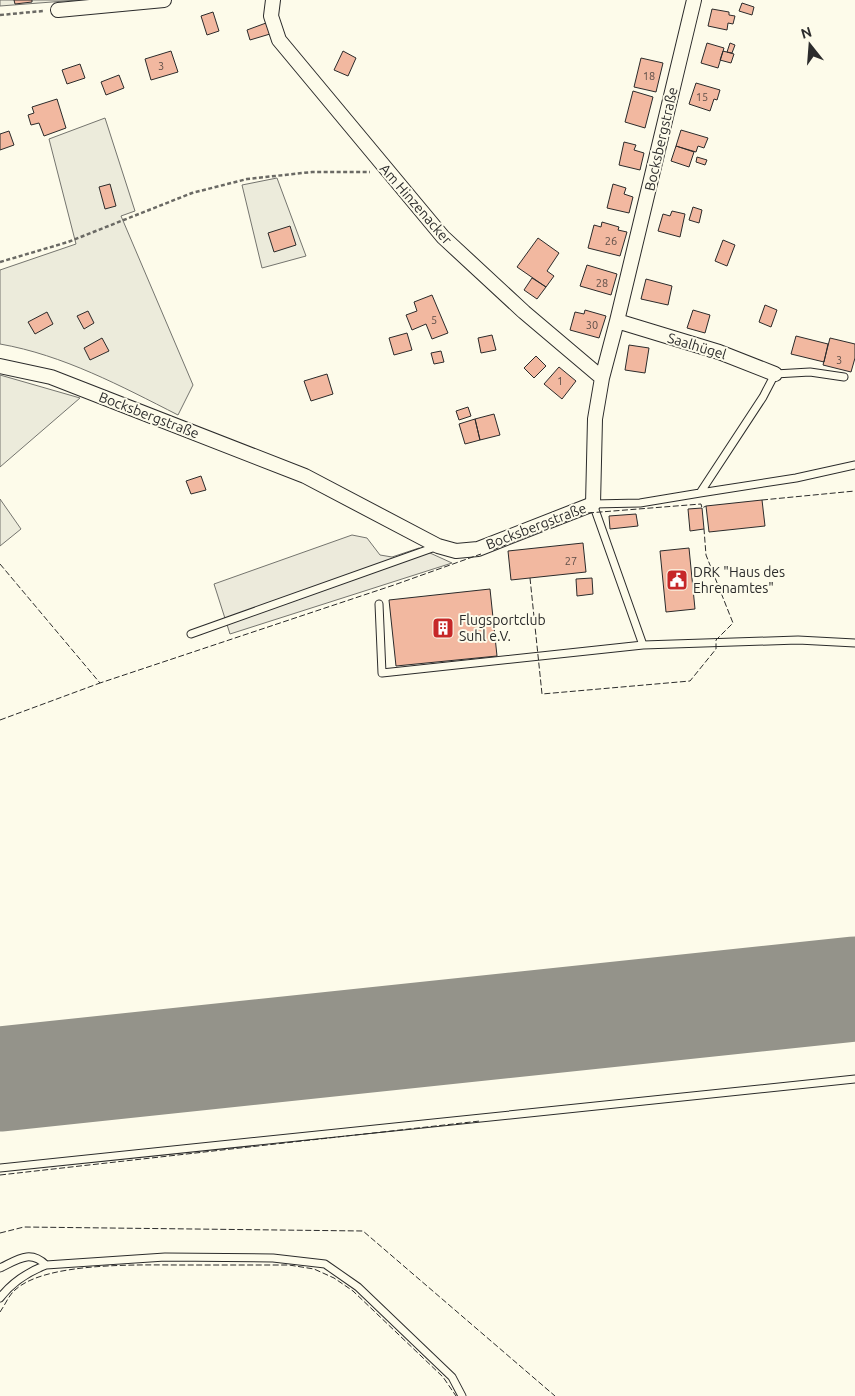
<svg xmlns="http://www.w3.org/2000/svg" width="855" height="1396" viewBox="0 0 855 1396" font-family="Ubuntu,sans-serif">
  <rect width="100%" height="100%" fill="#fdfbea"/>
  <path fill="#ecebdb" stroke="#74746e" d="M0 0H78L0 6Z
    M105 118 135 211 121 216 193 385 178 415C121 386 63 355 0 344V270L76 244 49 139Z
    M277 178 306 256 262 268 242 185Z
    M0 375 80 398 0 467Z
    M0 499 21 529 0 546Z"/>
  <path fill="#eceadb" stroke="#74746e" d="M352 535 367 538 380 555 392 557 419 548 452 563 230 634 214 584Z"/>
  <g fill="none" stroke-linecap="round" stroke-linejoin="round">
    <path stroke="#94938a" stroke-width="105" d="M0 1079 855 989"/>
  </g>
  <path fill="#f2b8a0" stroke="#2b2b2b" d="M14 0H32V2L15 4Z
    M742 3 754 7 752 15 739 11Z
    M712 9 729 12V15L735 16 733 24 728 23 727 30 708 26Z
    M213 12 219 31 207 35 201 16Z
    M266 23 270 34 250 40 247 30Z
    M707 43 724 48 718 68 701 63Z
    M730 43 735 45 732 53 727 52Z
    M171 51 178 72 151 80 145 59Z
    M343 51 356 58 348 76 334 70Z
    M723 51 734 54 731 63 720 60Z
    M641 58 663 63 656 92 634 87Z
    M80 64 85 78 67 84 62 70Z
    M119 75 124 88 106 95 101 82Z
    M696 83 720 90 717 100 714 99 710 111 689 104Z
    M633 91 653 97 645 128 625 122Z
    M57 99 66 128 44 136 39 123 31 125 28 115 34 113 32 107Z
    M681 130 708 138 704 148 698 146 696 152 676 146Z
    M9 131 14 145 0 150V134Z
    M624 142 636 145 634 150 644 153 640 170 619 165Z
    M676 146 694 152 689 167 671 161Z
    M697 157 707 160 705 165 696 162Z
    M110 184 116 206 105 209 99 187Z
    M613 184 626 188 624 194 633 197 629 213 607 208Z
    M693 207 702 210 699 223 689 220Z
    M672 211 685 214 680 237 658 231 663 214 670 216Z
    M602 222 619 227 618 230 627 232 620 256 588 248 594 225 601 227Z
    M290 226 296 245 274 252 268 233Z
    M538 238 559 253 547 271 554 276 546 287 517 267Z
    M723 240 735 245 727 266 715 261Z
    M587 265 617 274 611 295 580 286Z
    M532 278 546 287 537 299 524 290Z
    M646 279 672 286 668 305 641 299Z
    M432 295 448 333 432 339 426 324 412 330 406 315 417 311 414 302Z
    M765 305 777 310 771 327 759 322Z
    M585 310 606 316 599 338 570 330 575 312 584 314Z
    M693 310 710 315 705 333 687 328Z
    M88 311 94 323 84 329 77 316Z
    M47 312 53 324 35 334 28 322Z
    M407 333 412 350 394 355 389 338Z
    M492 335 496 350 481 353 478 338Z
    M796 336 828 344 824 362 791 354Z
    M102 338 109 351 90 360 84 348Z
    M830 338 855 344V358L851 372 823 365Z
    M629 345 649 348 645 373 625 370Z
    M441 351 444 362 434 364 431 353Z
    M536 356 546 366 534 378 524 368Z
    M559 367 576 381 562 399 544 384Z
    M327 374 333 394 311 401 304 381Z
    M468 407 471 416 459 420 456 411Z
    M494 414 500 435 480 440 475 419Z
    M475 419 480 440 465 444 459 424Z
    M201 476 206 490 191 494 186 481Z
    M762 500 765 526 709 532 706 506Z
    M702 508 704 529 690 531 688 509Z
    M636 514 638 526 610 529 609 516Z
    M583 543 586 572 511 580 508 551Z
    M689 548 695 609 666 612 660 551Z
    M592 578 593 594 577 596 576 579Z
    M490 589 497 656 396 666 389 600Z"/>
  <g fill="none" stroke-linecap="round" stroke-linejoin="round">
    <g stroke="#2b2b2b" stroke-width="9">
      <path id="service" d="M700 493 796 478 855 465
        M379 604 382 673 643 645 593 504 640 503 700 493 763 397 775 374 810 372 844 377
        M191 634 438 546
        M643 645 798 640 855 643
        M0 1168 855 1079
        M0 1268C17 1260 30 1249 46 1265L165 1257 273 1258 325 1264 358 1287 452 1377 462 1396
        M0 1298C12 1282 28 1272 46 1265"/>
    </g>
    <g stroke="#2b2b2b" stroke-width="16">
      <path id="minor" d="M273 0 271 16 279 40 443 237 524 312 602 378
        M58 10 164 0
        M617 321 719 352 775 374
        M0 366 51 377 305 476 438 546 456 551 478 549 593 504 595 419 602 378 617 321 694 0"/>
    </g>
    <path stroke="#6a6964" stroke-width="2.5" stroke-dasharray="4 2.5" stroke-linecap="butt" d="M0 15 43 11
      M0 262 68 242 192 193 247 179 312 172H370"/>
    <use href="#service" stroke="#fdfbea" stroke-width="7"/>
    <use href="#minor" stroke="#fdfbea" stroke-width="14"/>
    <path stroke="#2b2b2b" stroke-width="1" stroke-dasharray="6 2.5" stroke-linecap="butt" d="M762 500 855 491
      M493 550 588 513 701 504 702 508 706 506
      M0 564 100 683 394 585 481 554
      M530 578 542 694 690 681 716 649V640L733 623 706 555 704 529
      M0 720 100 683
      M0 1175 480 1121
      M0 1233 24 1227 363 1231 555 1396
      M0 1312C5 1305 9 1295 15 1290 45 1262 138 1265 178 1265 215 1265 252 1265 289 1265L314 1269 334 1278 353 1291 443 1377 456 1396"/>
  </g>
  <defs>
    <g id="civic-square" transform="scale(1.125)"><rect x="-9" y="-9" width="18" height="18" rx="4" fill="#c62828" stroke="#fdfbea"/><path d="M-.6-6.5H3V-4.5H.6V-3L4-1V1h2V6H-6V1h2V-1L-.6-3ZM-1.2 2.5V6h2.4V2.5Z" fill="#fff"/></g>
    <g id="building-square" transform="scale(1.125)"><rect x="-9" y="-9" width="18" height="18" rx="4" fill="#c62828" stroke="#fdfbea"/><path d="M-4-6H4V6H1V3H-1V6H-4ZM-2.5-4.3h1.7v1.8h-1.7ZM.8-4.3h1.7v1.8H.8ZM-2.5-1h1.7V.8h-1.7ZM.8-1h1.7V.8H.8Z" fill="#fff"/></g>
  </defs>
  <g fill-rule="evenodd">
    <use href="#civic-square" x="677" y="580"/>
    <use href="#building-square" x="443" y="628"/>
  </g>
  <g text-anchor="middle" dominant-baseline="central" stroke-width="4" stroke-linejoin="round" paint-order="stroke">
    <g font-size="11" fill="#5d4e48">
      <text x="161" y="66">3</text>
      <text x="649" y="76">18</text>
      <text x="702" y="97">15</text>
      <text x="611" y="241">26</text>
      <text x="602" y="283">28</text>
      <text x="434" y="320">5</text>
      <text x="592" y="325">30</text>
      <text x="839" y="360">3</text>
      <text x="560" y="381">1</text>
      <text x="571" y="561">27</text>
    </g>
    <g font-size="14" fill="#2b2b2b" stroke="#fdfbea">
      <text transform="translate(661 139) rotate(-77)">Bocksbergstraße</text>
      <text transform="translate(416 204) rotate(49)">Am Hinzenacker</text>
      <text transform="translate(697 346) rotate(17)">Saalhügel</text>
      <text transform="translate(149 415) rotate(21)">Bocksbergstraße</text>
      <text transform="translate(536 526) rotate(-21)">Bocksbergstraße</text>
    </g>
    <g font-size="14" fill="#2b2b2b" stroke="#fdfbea" text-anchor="start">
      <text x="693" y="572">DRK "Haus des<tspan x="693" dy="16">Ehrenamtes"</tspan></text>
      <text x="459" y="620">Flugsportclub<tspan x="459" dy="16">Suhl e.V.</tspan></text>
    </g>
  </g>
  <g transform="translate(810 45) rotate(343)" stroke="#fdfbea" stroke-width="4" paint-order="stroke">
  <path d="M0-4L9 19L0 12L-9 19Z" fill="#2b2b2b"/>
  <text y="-8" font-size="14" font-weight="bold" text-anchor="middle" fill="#2b2b2b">N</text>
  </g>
</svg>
